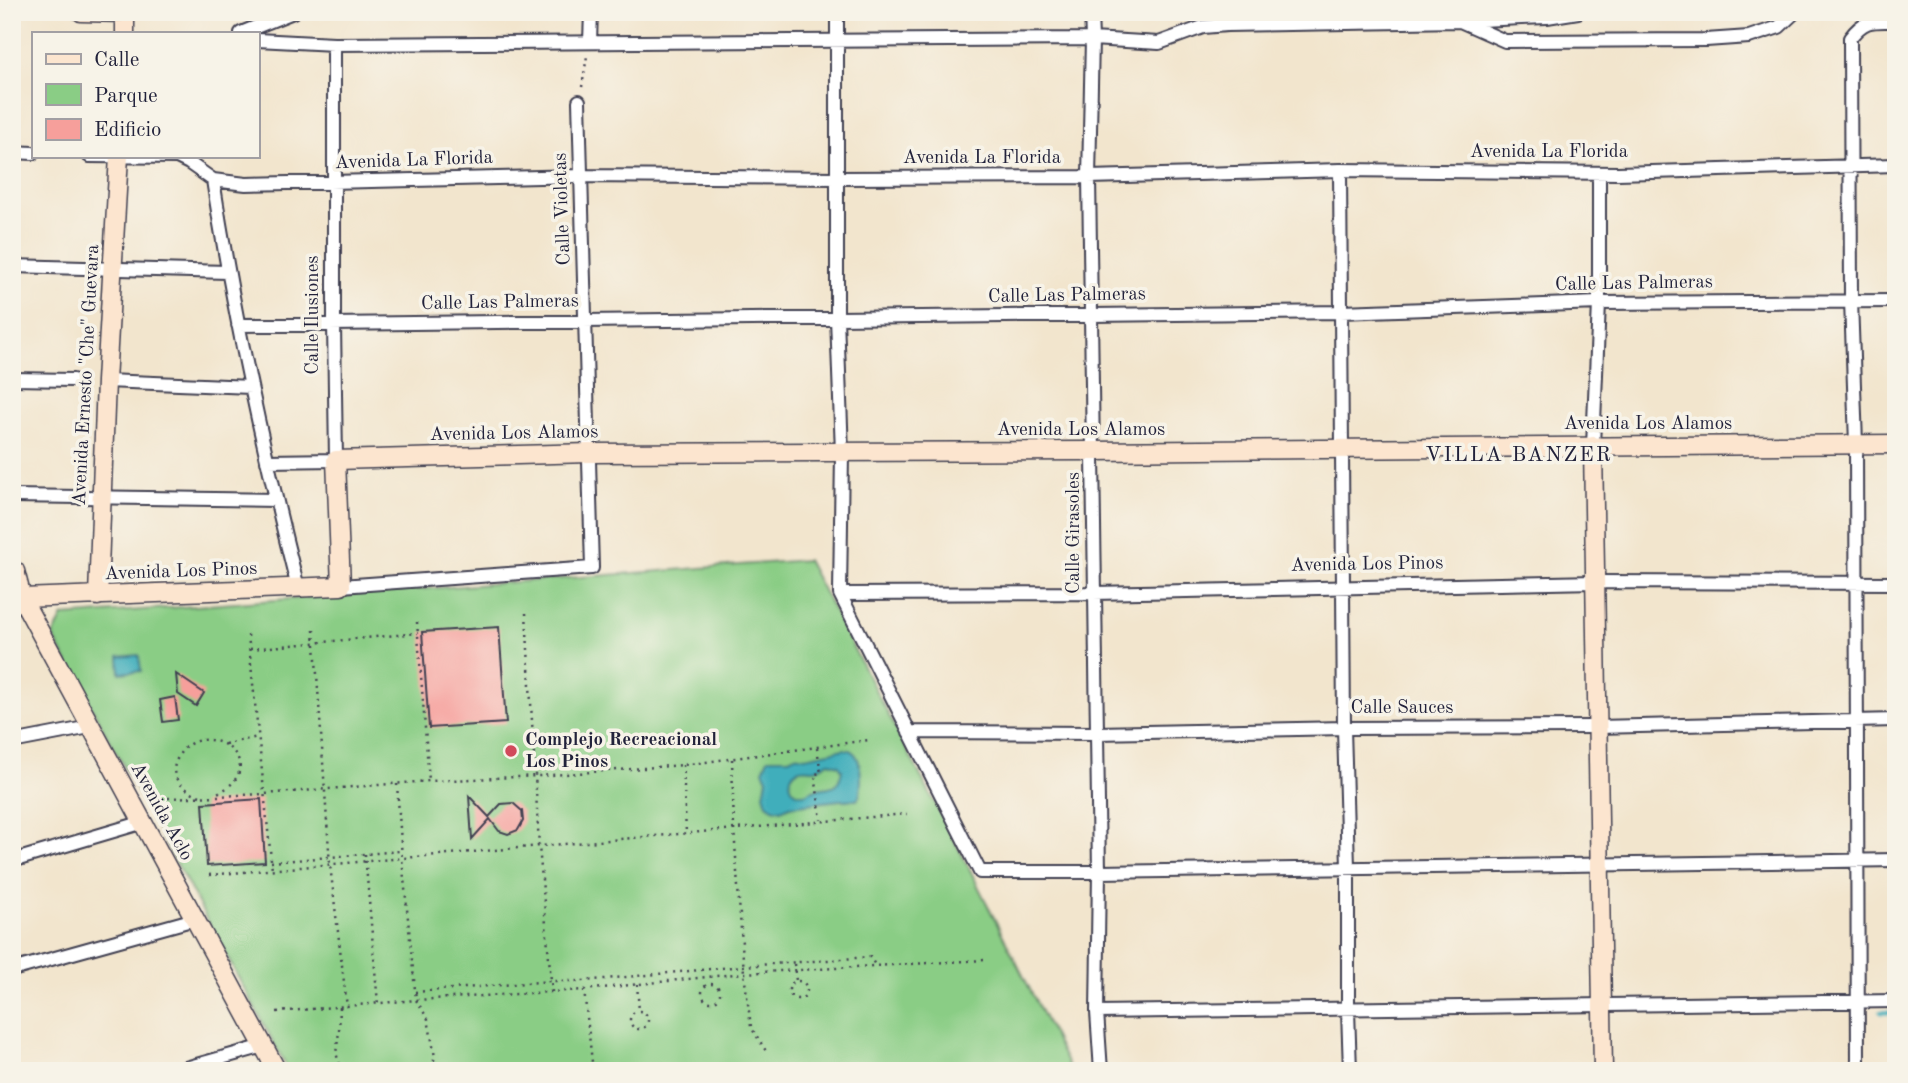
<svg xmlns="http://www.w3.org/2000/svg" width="1908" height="1083" viewBox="0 0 1908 1083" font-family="'Old Standard TT',serif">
  <rect width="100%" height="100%" fill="#f7f3e8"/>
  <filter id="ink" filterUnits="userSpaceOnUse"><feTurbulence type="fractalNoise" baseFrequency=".0143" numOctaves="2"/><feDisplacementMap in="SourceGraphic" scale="14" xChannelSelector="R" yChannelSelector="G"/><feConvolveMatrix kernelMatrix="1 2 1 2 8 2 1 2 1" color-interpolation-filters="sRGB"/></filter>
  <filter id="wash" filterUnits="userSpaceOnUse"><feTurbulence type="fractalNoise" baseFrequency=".00686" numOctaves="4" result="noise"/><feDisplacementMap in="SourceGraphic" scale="28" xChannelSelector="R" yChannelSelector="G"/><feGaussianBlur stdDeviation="1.57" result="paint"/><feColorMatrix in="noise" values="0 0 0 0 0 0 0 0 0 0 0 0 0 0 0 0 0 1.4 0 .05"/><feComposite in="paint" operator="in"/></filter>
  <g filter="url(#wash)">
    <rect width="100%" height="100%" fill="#f2e5cd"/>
    <path fill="#8acd85" stroke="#567860" stroke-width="2" d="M807 560 968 866 1071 1071H289L53 636 63 616Z"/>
    <path fill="#3faebb" stroke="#30687b" stroke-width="2" fill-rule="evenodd" d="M139 655 141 671 120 673 119 657Z
      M844 749C850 750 851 750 855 754 862 762 863 791 857 800H840L790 806 781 810 773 808 767 804 764 794 767 779 763 770 768 758H789L795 755 805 757ZM829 762 839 765 842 770C838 792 829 785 813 790 809 791 807 794 803 794 789 795 786 776 797 770 803 767 808 769 814 769 819 769 824 764 829 762Z"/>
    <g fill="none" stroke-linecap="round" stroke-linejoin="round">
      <path stroke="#3faebb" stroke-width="4.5" d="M1881 1012 1896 1013"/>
    </g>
    <g id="blocks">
      <path fill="#f69f9b" d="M499 627 506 723 429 728 422 632Z
        M176 674 204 693 196 706 178 694Z
        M175 697 178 720 163 722 160 700Z
        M469 796 489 817 501 804 513 803 522 811 523 821 518 830 508 834 499 831 490 819 472 839Z
        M261 799 265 862 207 866 203 803Z"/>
    </g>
  </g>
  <g filter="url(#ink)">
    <use href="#blocks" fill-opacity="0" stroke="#413f51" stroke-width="2"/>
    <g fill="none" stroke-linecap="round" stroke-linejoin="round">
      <g stroke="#413f51" stroke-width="16">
        <path id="street" d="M837 12V318L842 453 840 594 980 872H1099L1896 860
          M1091 12 1092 39 1089 177 1099 872 1097 1012 1101 1071
          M1521 18 1547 17 1578 12
          M1461 21 1521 18V12
          M241 33 293 12
          M257 40 334 44 1092 39 1159 43 1203 27 1227 25 1460 21 1505 41 1706 40 1749 37 1779 27 1795 12
          M590 42 591 12
          M12 152 33 153
          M89 156 177 157 189 163 213 180 246 184 580 176 836 178 1089 177 1340 170 1618 173 1896 165
          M1340 170 1344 728 1348 867V1010L1350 1071
          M213 180C234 317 264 454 298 588
          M12 266 227 272
          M238 325 1341 312 1599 303 1896 301
          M12 379 73 380
          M106 381 251 387
          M1593 446 1599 303V173
          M267 461 336 460 334 324V44
          M12 496 276 500
          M341 586 592 568 579 101
          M840 594 1094 593 1595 582 1896 583
          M909 732 1097 733 1344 728 1597 727 1896 720
          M12 742 90 727
          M12 861 144 822
          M12 970 195 919
          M1097 1012 1896 1001
          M175 1071 264 1046
          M1858 1071 1856 444 1851 300 1850 38C1865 18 1873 21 1896 21"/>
      </g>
      <g stroke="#413f51" stroke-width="21">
        <path id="secondary" d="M81 12 125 13
          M125 33V12
          M1593 446 1603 1071
          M12 571H15L22 598 27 608 277 1071
          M98 596 106 381 119 156
          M22 598 341 586 336 460 590 453 1093 451 1896 444"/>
      </g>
      <path stroke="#413f51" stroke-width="2.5" stroke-dasharray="2 5" stroke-linecap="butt" d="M582 87 587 56
        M526 613 539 846 552 992
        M417 622 429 781
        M314 630 330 865 347 1007
        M248 635 272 869
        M250 649 418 633
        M225 744 258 737
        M817 748 821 773 815 774 821 820
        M732 759 734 829 744 973 751 1027 766 1051
        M683 765 686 833
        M397 784 402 858 416 1000 428 1019 435 1057 430 1071
        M200 796C188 791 175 784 174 770 174 765 177 759 179 755 201 718 265 756 229 786 225 790 219 792 215 794
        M168 798 264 794 429 781 539 776 683 765 869 740
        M365 854 378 1004
        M271 862 400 851
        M209 875 907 814
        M794 964 796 981
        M789 990a9 9 0 1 1 18 0a9 9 0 1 1-18 0Z
        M702 993a9 9 0 1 1 18 0a9 9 0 1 1-18 0Z
        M637 984 639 1011
        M584 990 593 1071
        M415 992 551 981H583L743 966 870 957 875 965
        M340 1007 339 1032 336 1053 342 1071
        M630 1020a9 9 0 1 1 18 0a9 9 0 1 1-18 0Z
        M277 1012 416 1000 584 990 744 973 986 960"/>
      <use href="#street" stroke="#fff" stroke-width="12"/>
      <use href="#secondary" stroke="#fce5cf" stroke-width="18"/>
    </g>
  </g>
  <circle fill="#d1495b" stroke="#f7f3e8" stroke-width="2.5" cx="511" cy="751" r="7"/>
  <g text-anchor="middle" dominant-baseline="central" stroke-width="7" stroke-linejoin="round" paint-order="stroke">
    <g font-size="19" fill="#22223b" stroke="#f7f3e8">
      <text x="1549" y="152">Avenida La Florida</text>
      <text x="982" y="158">Avenida La Florida</text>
      <text transform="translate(414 161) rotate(-2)">Avenida La Florida</text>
      <text transform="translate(563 209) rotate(-92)">Calle Violetas</text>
      <text transform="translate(1634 284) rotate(-1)">Calle Las Palmeras</text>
      <text transform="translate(1067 296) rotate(-1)">Calle Las Palmeras</text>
      <text transform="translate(500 303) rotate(-1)">Calle Las Palmeras</text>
      <text transform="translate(313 315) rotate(-90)">Calle Ilusiones</text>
      <text transform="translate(87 375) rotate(-87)">Avenida Ernesto "Che" Guevara</text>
      <text x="1648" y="424">Avenida Los Alamos</text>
      <text x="1081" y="430">Avenida Los Alamos</text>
      <text transform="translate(514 434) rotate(-1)">Avenida Los Alamos</text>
      <text transform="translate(1074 533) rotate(-90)">Calle Girasoles</text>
      <text transform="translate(1367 565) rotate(-1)">Avenida Los Pinos</text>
      <text transform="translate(181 572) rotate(-2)">Avenida Los Pinos</text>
      <text x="1402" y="708">Calle Sauces</text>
      <text transform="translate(161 812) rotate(61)">Avenida Aclo</text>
    </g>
    <g font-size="19" font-weight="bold" fill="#22223b" stroke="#f7f3e8" text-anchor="start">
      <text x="525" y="740">Complejo Recreacional<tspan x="525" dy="22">Los Pinos</tspan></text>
    </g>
    <g font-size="21" letter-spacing="2" fill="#22223b" stroke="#f7f3e8">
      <text x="1519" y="455">VILLA BANZER</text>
    </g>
  </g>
  <rect width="1908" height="1083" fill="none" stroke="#f7f3e8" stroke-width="42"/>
  <rect x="32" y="32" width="228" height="126" fill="#f7f3e8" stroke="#a29fa3" stroke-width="2"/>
  <rect x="46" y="54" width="35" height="10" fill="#fce5cf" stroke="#a29fa3" stroke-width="2"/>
  <text x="94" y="66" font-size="21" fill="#22223b">Calle</text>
  <rect x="46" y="84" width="35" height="21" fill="#8acd85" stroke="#a29fa3" stroke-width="2"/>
  <text x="94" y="102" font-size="21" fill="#22223b">Parque</text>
  <rect x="46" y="119" width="35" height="21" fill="#f69f9b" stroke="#a29fa3" stroke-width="2"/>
  <text x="94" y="136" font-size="21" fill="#22223b">Edificio</text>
</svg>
